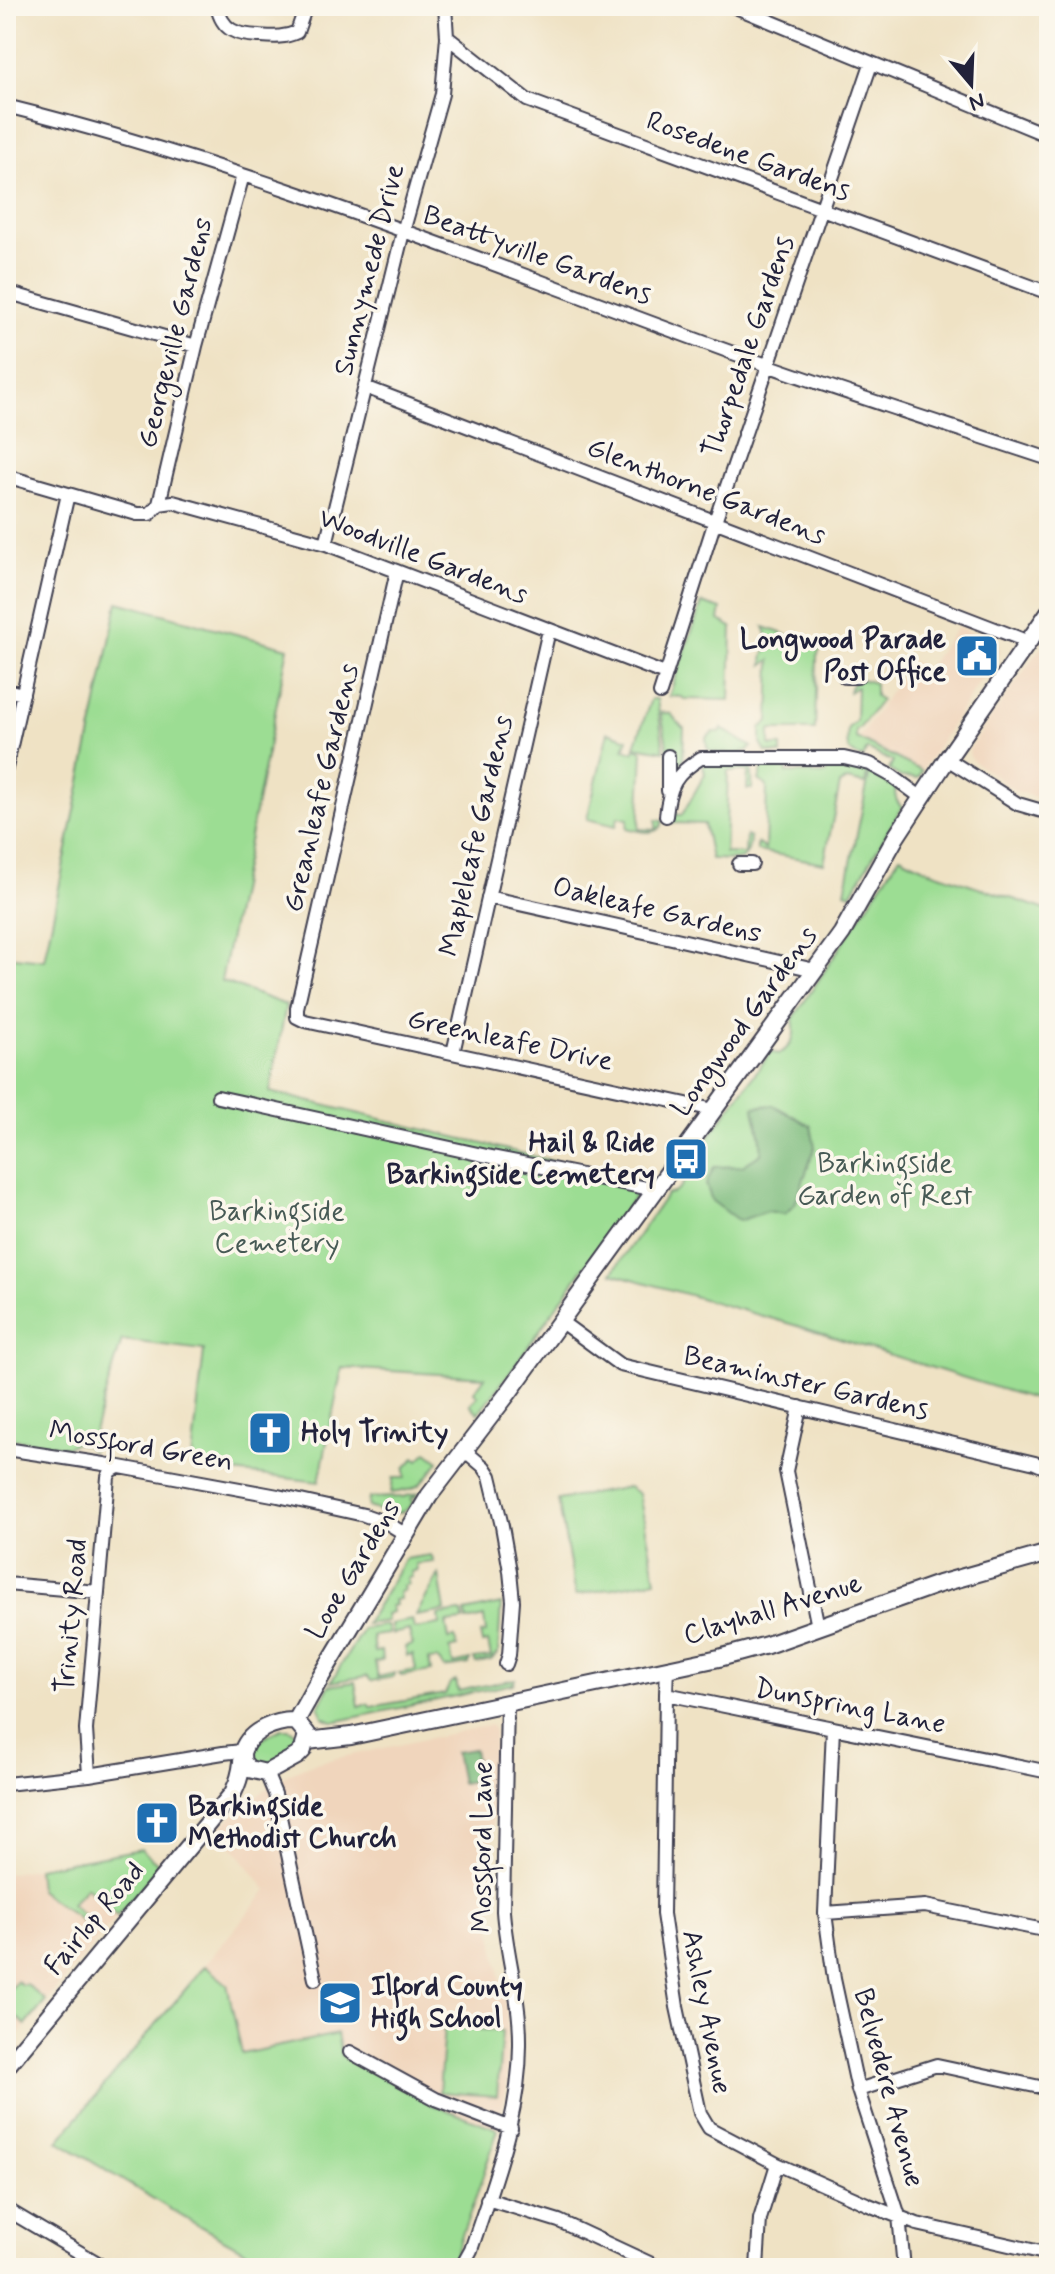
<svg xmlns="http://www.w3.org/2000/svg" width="1055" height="2274" viewBox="0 0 1055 2274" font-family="Mynerve,sans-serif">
  <rect width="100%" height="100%" fill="#fbf7ec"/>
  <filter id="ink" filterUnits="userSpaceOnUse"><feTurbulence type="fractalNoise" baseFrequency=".0125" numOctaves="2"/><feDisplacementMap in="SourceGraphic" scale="16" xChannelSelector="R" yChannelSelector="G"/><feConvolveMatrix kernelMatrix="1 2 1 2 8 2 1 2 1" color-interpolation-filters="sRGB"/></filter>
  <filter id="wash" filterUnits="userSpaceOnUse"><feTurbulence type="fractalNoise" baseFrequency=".006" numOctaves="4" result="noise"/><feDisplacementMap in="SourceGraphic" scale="32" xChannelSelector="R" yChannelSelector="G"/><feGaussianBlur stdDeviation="1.8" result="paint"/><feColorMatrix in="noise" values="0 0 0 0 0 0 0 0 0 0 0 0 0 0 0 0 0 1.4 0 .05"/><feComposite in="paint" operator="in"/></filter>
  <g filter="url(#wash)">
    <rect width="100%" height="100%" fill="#efe2c4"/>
    <path fill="#f0d5bc" d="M957 627 997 642 1000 650 921 772 858 740 911 661 927 669Z
      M1049 640V802L1016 791 973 761 970 756 969 750 1045 641Z
      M490 1725 493 1727 494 1731 492 1934 507 2012V2087L498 2129 477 2194 450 2268H276L183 2217 58 2141 267 1890 219 1830 233 1815 271 1785 292 1772 315 1763Z
      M141 1849 160 1865 6 2049V1874Z"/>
    <path fill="#9cdd93" stroke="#5f8067" stroke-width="2" d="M118 602 288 648 221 981 286 1005 270 1092 644 1183 505 1379 478 1413 470 1404 478 1396 474 1392 485 1377 342 1368 319 1482 191 1467 204 1350 122 1340 94 1431 91 1451 85 1445 74 1443 67 1447 6 1438V956L44 960Z
      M702 603 721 609 719 620 732 627 730 700 684 699 682 697 669 696Z
      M764 627 821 647 817 657 815 730H770V746H781V754L766 752 761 744V728L769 721 771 660 763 665C763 655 764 649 774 646V640L768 637Z
      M860 679 875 683V696L881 700 859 729 856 730V738L922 771 918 778 901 777 889 770 893 762 867 749 863 758C844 752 847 746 848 728L856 721 857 687 849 692C850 685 853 681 860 679Z
      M651 699H657L664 751 635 746Z
      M661 712 671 714 682 727 684 728 683 760 674 773 672 772Z
      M722 729 752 747C743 756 722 754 710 751L707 747 706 738 713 732H721Z
      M608 732 628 739 624 749 633 752 635 748 643 751 639 829 656 830V820L663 821C659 837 640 832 627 828L628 819 618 817 616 826 587 819Z
      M742 763C755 767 752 778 752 789H747L748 771H728L725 853 745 854 746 836 750 838C749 868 733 858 711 859L704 824 673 823V814L682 815 705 774 703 764Z
      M768 764H786L787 773H809L810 764 812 774H826V765L868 770 865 784 847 780 840 784 824 863 757 851V843L765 849 767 786 759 780 763 766Z
      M870 771 897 787C893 793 896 802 902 807L851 894 845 892Z
      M900 856 928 870 1049 911V1404L794 1325 612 1273 667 1194C677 1194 683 1187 685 1177L683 1172 771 1052 779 1054C794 1045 796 1035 793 1019Z
      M427 1452 439 1461C423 1483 420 1490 391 1493L393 1478H405V1468L415 1457 419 1460Z
      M629 1487 639 1494 656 1580 576 1595 558 1500Z
      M418 1493 415 1498 413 1497 411 1500 413 1502C407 1511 401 1515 390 1511L389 1514 368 1507 369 1498 403 1497Z
      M431 1555 434 1562 416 1564 417 1570 411 1572 412 1577 407 1578 408 1584 403 1586 404 1591 399 1592 400 1599 394 1600 395 1605 391 1606 392 1612 386 1614 387 1621 366 1624 405 1559Z
      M439 1575 445 1611 416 1616V1615Z
      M501 1604 498 1653 491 1660 476 1663 474 1659 491 1657 488 1642 482 1643 480 1634 486 1633 484 1617 467 1621 465 1612Z
      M460 1612 462 1613 464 1621 446 1623 449 1639 455 1638 457 1647 450 1649 453 1664 470 1660 469 1664 445 1668 437 1659 429 1660 431 1671 401 1676 399 1673 416 1670 413 1655 407 1656 405 1647 412 1645 409 1630 392 1634 391 1624 412 1620 414 1629 440 1625 439 1615Z
      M386 1625 389 1634 372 1636 374 1652 381 1651 382 1660 375 1662 378 1677 395 1673 394 1677 371 1681 367 1676 331 1682 363 1629Z
      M515 1679 513 1684 338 1721H332L323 1717 319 1707 329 1686 355 1682 359 1706 369 1704 370 1707 445 1694 450 1684 456 1681 458 1691Z
      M282 1729H289L298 1734C294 1754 274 1766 253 1763L249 1756C256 1741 268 1735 282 1729Z
      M141 1849 160 1865 117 1916 86 1887 71 1904 89 1920 83 1922C69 1910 53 1902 39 1890L37 1868Z
      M205 1966 227 1984 242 2054 337 2034 341 2055 433 2105 498 2129 477 2194 450 2268H276L183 2217 58 2141Z
      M17 1981 21 1985 26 1984 46 2001 26 2025 6 2008V1993Z
      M444 2027 502 2031 497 2096 439 2092Z"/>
    <path fill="#7dbc7d" stroke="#506f5c" stroke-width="2" d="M773 1105 811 1126 815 1147 795 1204 785 1214 767 1211 739 1221 712 1201 706 1184 714 1167 742 1166 761 1154C763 1134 756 1126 754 1107Z
      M474 1749 479 1780 461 1783 455 1752Z"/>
  </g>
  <g filter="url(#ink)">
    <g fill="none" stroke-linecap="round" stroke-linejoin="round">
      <g stroke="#413f50" stroke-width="16">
        <path id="minor" d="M217 6C222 31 237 35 259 36 274 37 284 38 297 32L306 6
          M733 6 1049 136
          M447 37 527 100 1049 293
          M6 106C254 167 494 266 733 353 838 391 944 424 1049 459
          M6 292 196 346
          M365 387 1029 642
          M6 476 137 514H150L159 504
          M159 504 173 502 326 544 665 674
          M159 504 196 346 243 175
          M326 544 403 232 442 94 447 37 445 6
          M397 571 297 1008V1017L305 1021 714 1110
          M845 677H857
          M6 690 23 694
          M660 693 715 521 871 64
          M947 759 1018 804 1049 813
          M6 768 68 494
          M668 791V756
          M666 816C669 786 675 774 701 758H844L870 764 892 776 922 798
          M739 864H752
          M488 897 815 970
          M453 1053 549 630
          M218 1097 487 1156 656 1190
          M560 1321 620 1365 1035 1463 1044 1467 1049 1474
          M800 1407 786 1471 818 1627
          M6 1449 104 1464 278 1496 364 1515 387 1523 405 1534
          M464 1450 484 1467 490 1476 502 1526 510 1571 513 1601 509 1655 506 1664
          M6 1584 98 1592
          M667 1668 666 1694 1049 1772
          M666 1694 663 1914 677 2007 700 2113 709 2128 777 2164 869 2205 917 2224 1049 2254
          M833 1728 825 1913 834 1979 858 2090 899 2216 904 2268
          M266 1773 275 1794 315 1979
          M89 1775 86 1730 108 1477 111 1471 118 1467
          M6 1784 89 1775 223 1753 242 1751
          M825 1913 925 1906 1049 1931
          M350 2052 436 2099 511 2128
          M858 2090 937 2065 1049 2089
          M487 2199 559 2221 660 2268
          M6 2209 106 2268
          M461 2268 471 2250C494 2180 521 2114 520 2040 520 1997 506 1954 503 1911L507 1703
          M757 2268 760 2219 777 2164"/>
      </g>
      <g stroke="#413f50" stroke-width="20">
        <path id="tertiary" d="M296 1721 319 1680 429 1496 509 1392 842 933 896 837 947 759 1049 612
          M307 1741 351 1736 719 1658 767 1645 939 1584 1049 1553
          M6 2067 233 1793C238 1783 241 1773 242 1762 243 1757 241 1754 243 1750 250 1730 277 1720 296 1721L307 1734 303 1750 297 1756 266 1773 249 1769 242 1761"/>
      </g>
      <use href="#minor" stroke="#fff" stroke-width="12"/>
      <use href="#tertiary" stroke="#fff" stroke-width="16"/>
    </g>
  </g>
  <defs>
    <g id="civic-square" transform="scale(2.3)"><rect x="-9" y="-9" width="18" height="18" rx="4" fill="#1f6fb2" stroke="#fbf7ec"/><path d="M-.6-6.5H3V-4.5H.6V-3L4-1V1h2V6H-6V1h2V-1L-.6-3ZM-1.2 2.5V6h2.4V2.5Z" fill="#fff"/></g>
    <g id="bus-square" transform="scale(2.3)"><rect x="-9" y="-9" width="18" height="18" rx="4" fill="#1f6fb2" stroke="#fbf7ec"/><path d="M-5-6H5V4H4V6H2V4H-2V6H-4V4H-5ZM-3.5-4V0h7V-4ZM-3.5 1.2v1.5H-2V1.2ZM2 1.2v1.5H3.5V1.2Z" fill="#fff"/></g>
    <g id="church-square" transform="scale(2.3)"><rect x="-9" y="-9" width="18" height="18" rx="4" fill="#1f6fb2" stroke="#fbf7ec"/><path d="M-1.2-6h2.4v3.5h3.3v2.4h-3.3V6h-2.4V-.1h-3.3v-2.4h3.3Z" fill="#fff"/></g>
    <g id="school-square" transform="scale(2.3)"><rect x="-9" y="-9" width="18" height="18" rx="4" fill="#1f6fb2" stroke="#fbf7ec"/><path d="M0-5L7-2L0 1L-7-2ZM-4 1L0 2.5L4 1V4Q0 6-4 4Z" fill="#fff"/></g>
  </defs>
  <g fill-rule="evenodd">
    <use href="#civic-square" x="977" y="656"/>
    <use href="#bus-square" x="686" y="1159"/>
    <use href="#church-square" x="270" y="1433"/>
    <use href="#church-square" x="157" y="1823"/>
    <use href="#school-square" x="340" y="2003"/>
  </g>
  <g text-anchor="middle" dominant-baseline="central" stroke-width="7" stroke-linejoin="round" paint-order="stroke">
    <g font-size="28" fill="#22223b" stroke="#fbf7ec">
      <text transform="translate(748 157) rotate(20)">Rosedene Gardens</text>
      <text transform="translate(537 256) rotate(20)">Beattyville Gardens</text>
      <text transform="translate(370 270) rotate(-76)">Sunnymede Drive</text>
      <text transform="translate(176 333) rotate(-76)">Georgeville Gardens</text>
      <text transform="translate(749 347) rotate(-71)">Thorpedale Gardens</text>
      <text transform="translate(706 492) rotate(21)">Glenthorne Gardens</text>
      <text transform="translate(423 557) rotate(21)">Woodville Gardens</text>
      <text transform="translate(322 788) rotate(-77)">Greanleafe Gardens</text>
      <text transform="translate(477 836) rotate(-77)">Mapleleafe Gardens</text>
      <text transform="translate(657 911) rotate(13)">Oakleafe Gardens</text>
      <text transform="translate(745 1022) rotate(-54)">Longwood Gardens</text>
      <text transform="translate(510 1041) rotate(12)">Greenleafe Drive</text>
      <text transform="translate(806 1384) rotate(13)">Beaminster Gardens</text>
      <text transform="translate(141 1447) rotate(10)">Mossford Green</text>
      <text transform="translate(354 1570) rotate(-59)">Looe Gardens</text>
      <text transform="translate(773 1610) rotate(-17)">Clayhall Avenue</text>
      <text transform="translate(72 1616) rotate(-85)">Trinity Road</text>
      <text transform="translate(850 1707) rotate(11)">Dunspring Lane</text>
      <text transform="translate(483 1847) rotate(-90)">Mossford Lane</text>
      <text transform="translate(95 1919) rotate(-50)">Fairlop Road</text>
      <text transform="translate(706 2012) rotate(79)">Ashley Avenue</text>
      <text transform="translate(888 2088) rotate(75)">Belvedere Avenue</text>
    </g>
    <g font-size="28" font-weight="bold" fill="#22223b" stroke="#fbf7ec" text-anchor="start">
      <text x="946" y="640" text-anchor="end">Longwood Parade<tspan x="946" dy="32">Post Office</tspan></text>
      <text x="655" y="1143" text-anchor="end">Hail &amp; Ride<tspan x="655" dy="32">Barkingside Cemetery</tspan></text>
      <text x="301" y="1433">Holy Trinity</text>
      <text x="188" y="1807">Barkingside<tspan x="188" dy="32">Methodist Church</tspan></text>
      <text x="371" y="1987">Ilford County<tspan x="371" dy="32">High School</tspan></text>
    </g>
    <g font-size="28" fill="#475a55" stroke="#fbf7ec">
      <text x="885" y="1164">Barkingside<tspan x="885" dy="32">Garden of Rest</tspan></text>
      <text x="277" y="1212">Barkingside<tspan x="277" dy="32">Cemetery</tspan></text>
    </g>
  </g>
  <rect width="1055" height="2274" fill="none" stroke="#fbf7ec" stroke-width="32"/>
  <g transform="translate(971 84) rotate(161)" stroke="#fbf7ec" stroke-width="6" paint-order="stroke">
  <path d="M0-6L14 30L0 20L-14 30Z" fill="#22223b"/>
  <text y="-12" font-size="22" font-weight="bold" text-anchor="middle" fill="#22223b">N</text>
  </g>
</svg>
